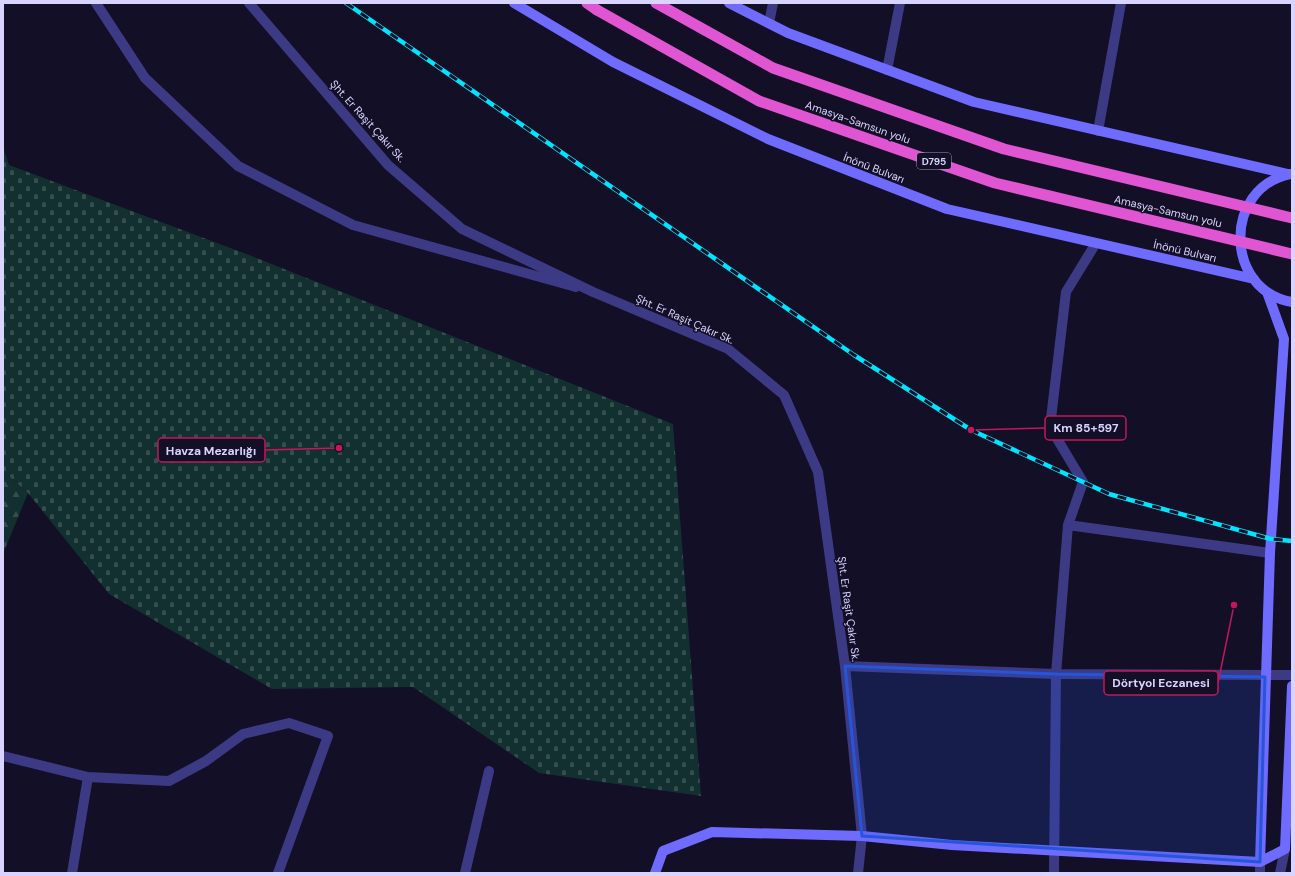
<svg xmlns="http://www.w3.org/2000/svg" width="1295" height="876" viewBox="0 0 1295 876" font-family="'DM Sans',sans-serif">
  <defs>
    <pattern id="forest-firs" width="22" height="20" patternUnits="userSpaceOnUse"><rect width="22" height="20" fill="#12302f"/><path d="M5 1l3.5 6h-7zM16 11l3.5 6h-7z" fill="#344d4e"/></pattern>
    <pattern id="cemetery-stones" width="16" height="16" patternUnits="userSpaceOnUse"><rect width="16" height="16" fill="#12302f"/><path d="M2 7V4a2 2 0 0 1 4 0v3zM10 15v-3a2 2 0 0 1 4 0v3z" fill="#344d4e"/></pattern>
  </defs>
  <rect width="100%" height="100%" fill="#130f26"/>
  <path fill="url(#forest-firs)" d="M3 471 28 493 3 554Z"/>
  <path fill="url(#cemetery-stones)" d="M3 147 9 165 249 255 673 424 701 796 539 773 413 687 272 689 109 594 28 493 3 471Z"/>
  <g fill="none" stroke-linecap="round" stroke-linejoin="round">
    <path stroke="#3d3a85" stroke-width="10" d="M96 3 145 78 238 166 353 225 576 287
      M769 23 773 3
      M887 70 900 3
      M1098 131 1121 3
      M1068 525 1270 553
      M3 756 88 777 169 781 206 761 243 734 289 723 328 736 278 873
      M72 873 88 777
      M465 873 489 771
      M858 873 862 836
      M1054 873 1056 674 1068 525 1083 482 1050 427 1066 292 1096 243"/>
    <path stroke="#3d3a85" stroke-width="10" d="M249 3 388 165 462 229 593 292 728 349 784 395 818 472 845 666 862 836
      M845 666 1056 674 1292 675
      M1260 873V862
      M1280 873 1285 849"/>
    <path stroke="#6f6bff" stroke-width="10" d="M514 3 613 62 768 139 947 209 1254 279
      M729 3 788 33 974 102 1288 174
      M1290 174C1223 188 1224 290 1292 302
      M1260 862 1270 553 1284 339 1267 292
      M655 873 663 851 712 832 862 836 952 845 1260 862 1285 849 1292 686"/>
    <path stroke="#e055d1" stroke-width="11" d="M587 3 597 10"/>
    <g stroke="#00e5ff" stroke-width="4.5">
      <path id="rail" d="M346 3 854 355 971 430 1109 494 1271 539 1292 541"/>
    </g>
    <use href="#rail" stroke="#130f26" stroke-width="3" stroke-dasharray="9" stroke-linecap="butt"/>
    <path stroke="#e055d1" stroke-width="11" d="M656 3 773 68 1004 149 1292 218
      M597 10 759 101 995 183 1292 254"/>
  </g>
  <path fill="#2655da" fill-opacity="0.2" stroke="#2655da" stroke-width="3" stroke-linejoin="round" d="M845 666 1056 674 1265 677 1260 862 862 836Z"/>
  <g text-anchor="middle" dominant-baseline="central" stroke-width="3" stroke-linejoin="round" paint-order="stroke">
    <rect fill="#130f26" stroke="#9e99be" stroke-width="1" x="917" y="153" width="34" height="16" rx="3"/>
    <g font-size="10" font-weight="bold" fill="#d9d4ff">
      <text x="934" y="161">D795</text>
    </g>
    <g font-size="11" fill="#d9d4ff" stroke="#130f26">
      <text transform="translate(368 121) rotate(48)">Şht. Er Raşit Çakır Sk.</text>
      <text transform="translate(858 122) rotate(19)">Amasya-Samsun yolu</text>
      <text transform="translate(874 168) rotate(21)">İnönü Bulvarı</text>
      <text transform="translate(1168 211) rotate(13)">Amasya-Samsun yolu</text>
      <text transform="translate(1185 251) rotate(13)">İnönü Bulvarı</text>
      <text transform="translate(685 319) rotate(24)">Şht. Er Raşit Çakır Sk.</text>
      <text transform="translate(849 609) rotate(82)">Şht. Er Raşit Çakır Sk.</text>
    </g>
  </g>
  <path fill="none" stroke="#c2185b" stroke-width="1.5" d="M971 430L1045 428M339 448L265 450M1234 605L1218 683"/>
  <g fill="#c2185b" stroke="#130f26" stroke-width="1.5">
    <circle cx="971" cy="430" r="4"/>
    <circle cx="339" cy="448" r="4"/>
    <circle cx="1234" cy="605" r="4"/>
  </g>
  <g fill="#130f26" stroke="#c2185b" stroke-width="1.5">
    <rect x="1045" y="416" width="81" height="24" rx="4"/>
    <rect x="158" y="438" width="107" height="24" rx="4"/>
    <rect x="1104" y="671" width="114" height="24" rx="4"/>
  </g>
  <g font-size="12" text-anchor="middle" font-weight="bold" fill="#d9d4ff">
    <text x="1086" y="432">Km 85+597</text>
    <text x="211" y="455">Havza Mezarlığı</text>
    <text x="1161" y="687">Dörtyol Eczanesi</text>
  </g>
  <rect width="1295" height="876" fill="none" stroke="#d9d4ff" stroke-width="8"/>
</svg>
